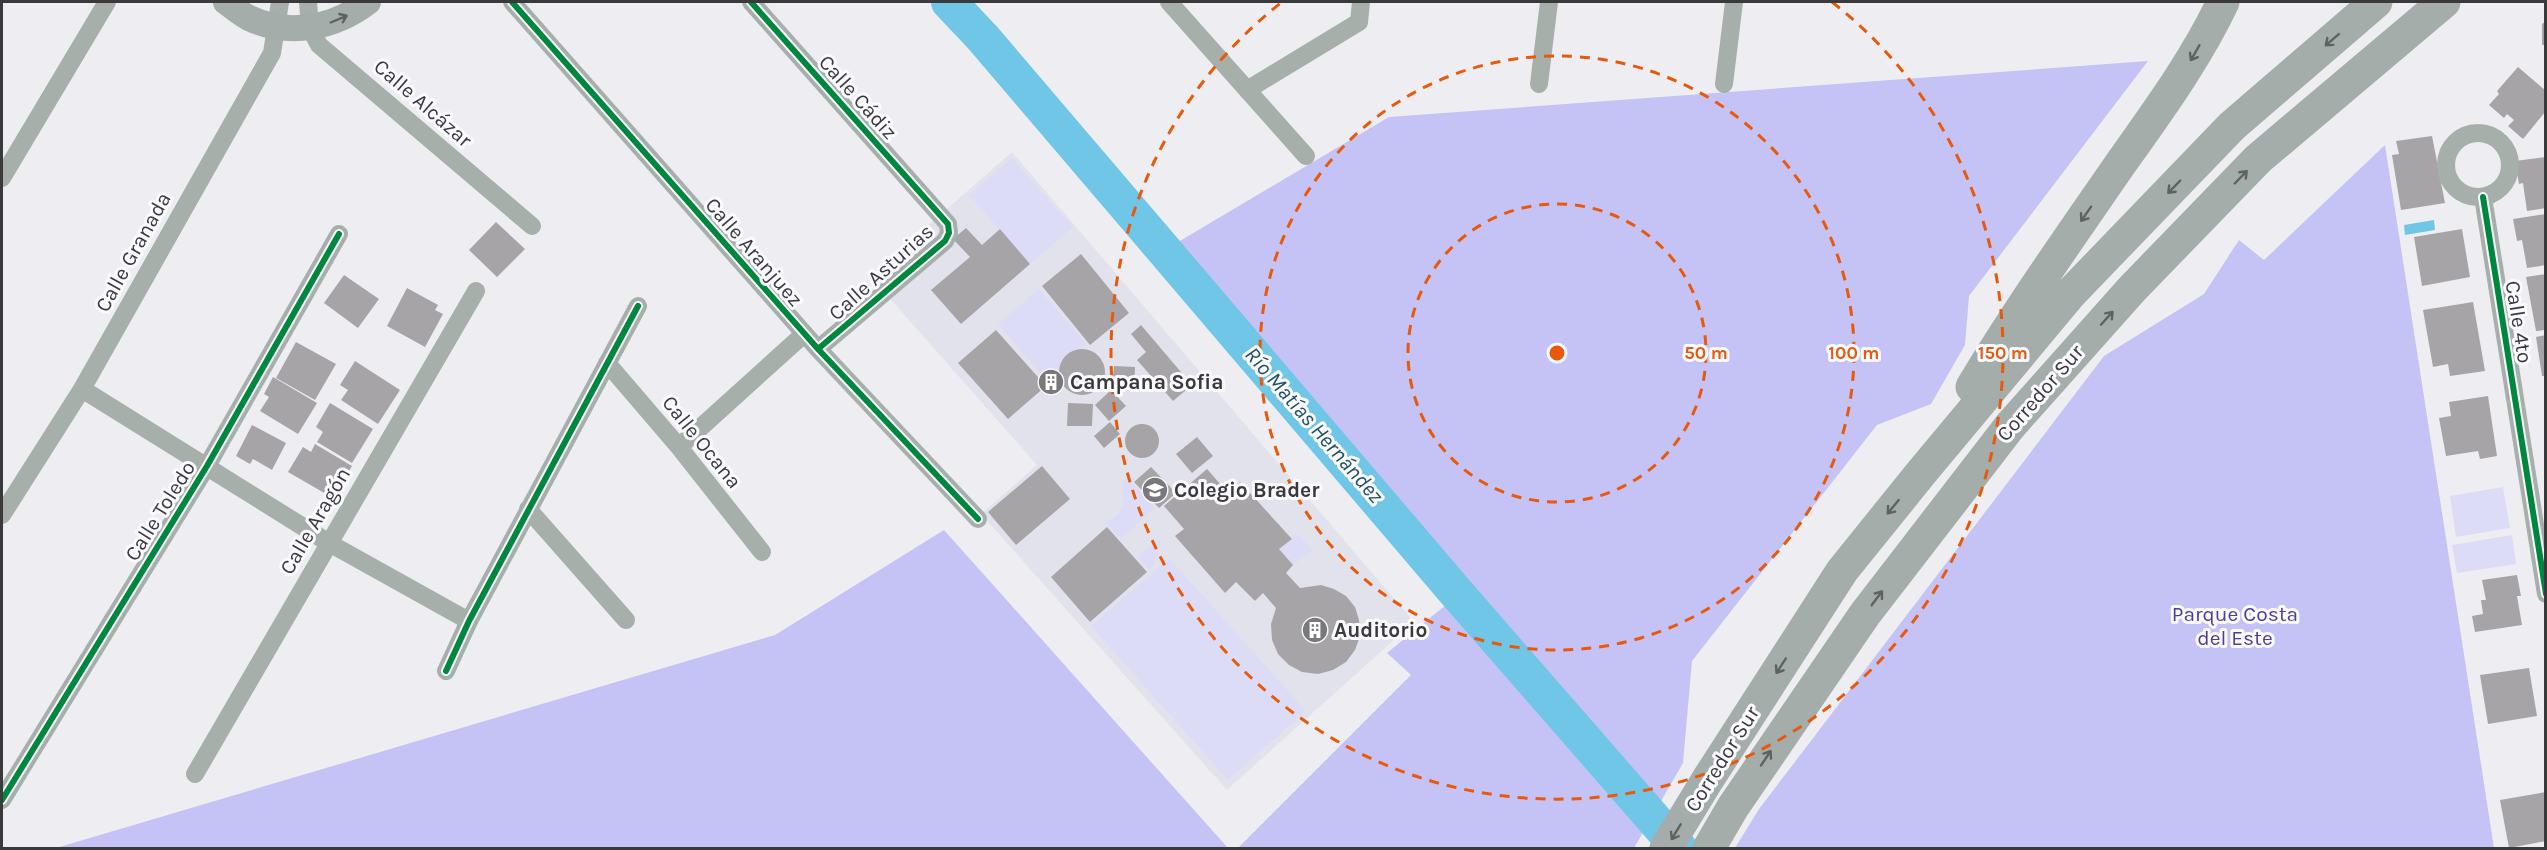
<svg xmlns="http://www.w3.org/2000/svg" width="2547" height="850" viewBox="0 0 2547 850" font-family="Karla,sans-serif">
  <rect width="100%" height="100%" fill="#eeeef2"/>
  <path fill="#e2e2ec" d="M1012 152 1414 622 1227 790 981 514 1037 465 870 276Z"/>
  <path fill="#dcdcf7" d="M1012 158 1073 227 1030 264 969 195Z
    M1039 289 1087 345 1067 355 1062 361 1060 372 1047 382 998 324Z
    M1127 477 1155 508 1121 539 1106 523C1126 511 1125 504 1121 483Z
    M2503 487 2510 528 2456 537 2450 496Z
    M1298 534 1312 550 1293 565 1279 549Z
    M2512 535 2516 564 2457 573 2452 545Z
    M1161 538 1157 560 1149 570 1138 557Z
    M1169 558 1306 711 1228 780 1091 626Z"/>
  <path fill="#c5c3f5" d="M2148 61 1969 296 1965 345 1931 404 1877 425 1692 661 1683 763 1634 848H1238L1411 675 1387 653 1463 591 1168 248 1389 117Z
    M2385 145 2494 848H1735L1759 809 2104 356 2204 294 2239 240 2264 260Z
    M944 530 1228 848H56L775 635Z"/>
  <path fill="#6fc6e6" d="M2434 220 2435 230 2405 235 2404 225Z"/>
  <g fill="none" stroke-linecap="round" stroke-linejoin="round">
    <path stroke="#6fc6e6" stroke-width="36" d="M949 2 983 38 1454 590 1679 848"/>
  </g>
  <path fill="#a6a4a6" d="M2546 21V45H2542V24Z
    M2518 67 2546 91V111L2523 139 2508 126 2514 120 2507 114 2504 118 2489 105 2499 94 2497 91Z
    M2432 136 2445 203 2401 210 2392 155 2399 154 2396 141Z
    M2546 157V208L2527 211 2523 183 2519 184 2515 161Z
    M2546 214V265L2527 268 2522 240 2517 241 2513 219Z
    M496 222 525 249 497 277 469 250Z
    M966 228 982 245 1000 229 1030 264 961 324 931 290 970 257 953 239Z
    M2462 229 2470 277 2422 286 2414 237Z
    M1081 254 1129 313 1090 345 1042 286Z
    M2546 274V330L2536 331 2526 277Z
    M344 275 379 299 358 328 324 303Z
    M407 288 438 305 435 310 443 314 425 347 387 326Z
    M2473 302 2485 371 2450 376 2448 364 2433 367 2423 310Z
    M1141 325 1192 385 1173 401 1137 360 1146 352 1131 334Z
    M996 330 1046 386 1008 419 958 363Z
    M2546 335V376H2542L2536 337Z
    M296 342 336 364 315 400 276 378Z
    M1059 372a23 23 0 1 1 46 0a23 23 0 1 1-46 0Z
    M355 361 400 390 378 424 341 400 348 390 340 385Z
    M1114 366 1135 367 1134 387 1112 386Z
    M273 377 317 403 298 434 260 411 269 397 264 394Z
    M1048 378H1055L1054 386 1048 385Z
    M1111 390 1126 406 1109 421 1095 405Z
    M2488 396 2497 456 2480 459 2478 451 2446 456 2439 418 2451 416 2449 402Z
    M330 403 373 429 352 463 317 442 323 432 316 427Z
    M1068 403 1093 404 1092 426H1067Z
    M1110 422 1120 434 1104 448 1094 436Z
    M1125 441a17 17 0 1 1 34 0a17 17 0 1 1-34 0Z
    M252 425 286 443 272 470 253 459 250 464 236 456Z
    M1197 437 1213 456 1192 473 1176 454Z
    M315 444 352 466 333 498 288 472 303 447 311 452Z
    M1042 466 1070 499 1016 545 988 512Z
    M1151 467 1176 493 1159 508 1134 482Z
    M1207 469 1228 493 1240 482 1292 539 1279 549 1293 565 1286 573 1300 588 1321 585 1334 589 1346 596 1355 607 1359 620 1360 636 1355 650 1346 662 1333 670 1318 674 1302 672 1289 665 1278 654 1272 640 1271 624 1276 608 1263 593 1255 601 1236 582 1225 593 1175 536 1184 529 1164 506Z
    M1107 527 1147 572 1090 622 1051 577Z
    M2517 575 2521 596H2517L2522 625 2475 632 2472 616 2483 614 2481 600H2486L2482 580Z
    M2529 668 2537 716 2488 724 2480 675Z
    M2546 792V841L2509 848 2500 800Z"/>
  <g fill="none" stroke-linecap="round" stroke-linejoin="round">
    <path stroke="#a6afaa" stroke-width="18" d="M308 2 310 28 319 45 532 226
      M512 2 818 349 978 519
      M751 2 948 224 949 233 945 241 818 349
      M1169 2 1306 156
      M1539 84 1549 2
      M1724 84 1734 2
      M1247 90 1359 22 1361 2
      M2446 165a32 32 0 1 1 64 0a32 32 0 1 1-64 0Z
      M2 178 107 2
      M2483 197 2546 594
      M607 363 679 447 762 552
      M82 389 329 543 469 621
      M679 447 804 334
      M528 509 626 620
      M2 515 82 389 272 53 280 2
      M446 671 469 621 638 306
      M195 774 476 291
      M2 800 207 466 339 234"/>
    <path stroke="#a4ada9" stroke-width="26" d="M226 2C233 7 241 14 249 18 289 37 334 28 368 2"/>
    <path stroke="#a4adaa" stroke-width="33" d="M1972 387C2018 310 2070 237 2121 163 2158 111 2196 59 2223 2
      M1666 848 1708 779 1842 571 1921 473 2071 293 2232 126 2376 2
      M1709 848 1733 807 1865 614 2010 426 2132 289 2258 159 2444 2"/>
    <g stroke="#fafaff" stroke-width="10">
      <path id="cycleway" d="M512 2 818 349 978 519
        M751 2 948 224 949 233 945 241 818 349
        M2483 197 2546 594
        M446 671 469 621 638 306
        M2 800 207 466 339 234"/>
    </g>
    <use href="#cycleway" stroke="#00873e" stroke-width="6"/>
  </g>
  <defs><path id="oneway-shaft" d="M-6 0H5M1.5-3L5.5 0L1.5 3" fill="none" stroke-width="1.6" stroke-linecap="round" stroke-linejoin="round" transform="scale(1.5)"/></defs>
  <g stroke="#5f6263">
    <use href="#oneway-shaft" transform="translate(339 19) rotate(-23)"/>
    <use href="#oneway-shaft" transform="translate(2332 40) rotate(139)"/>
    <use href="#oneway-shaft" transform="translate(2195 53) rotate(120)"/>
    <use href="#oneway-shaft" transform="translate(2241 177) rotate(-46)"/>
    <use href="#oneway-shaft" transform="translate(2174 187) rotate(134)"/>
    <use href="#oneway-shaft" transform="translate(2086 214) rotate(125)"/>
    <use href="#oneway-shaft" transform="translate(2107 318) rotate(-48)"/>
    <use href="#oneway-shaft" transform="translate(1893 507) rotate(129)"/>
    <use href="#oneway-shaft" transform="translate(1877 598) rotate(-53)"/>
    <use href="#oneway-shaft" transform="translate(1781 666) rotate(123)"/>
    <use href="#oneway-shaft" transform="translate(1766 758) rotate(-56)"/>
    <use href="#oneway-shaft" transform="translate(1676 832) rotate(121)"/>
  </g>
  <g fill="none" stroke="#e8590c" stroke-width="3" stroke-dasharray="10 8">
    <circle cx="1557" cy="353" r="149"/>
    <circle cx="1557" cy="353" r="297"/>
    <path d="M1832 2A446 446 0 1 1 1282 2"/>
  </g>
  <defs>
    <g id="building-disc" transform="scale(1.35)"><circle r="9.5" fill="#79797c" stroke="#fafaff"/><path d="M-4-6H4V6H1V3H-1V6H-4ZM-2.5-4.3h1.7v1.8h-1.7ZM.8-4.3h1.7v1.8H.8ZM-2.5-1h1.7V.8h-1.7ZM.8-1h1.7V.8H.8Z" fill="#fff"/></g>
    <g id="school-disc" transform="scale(1.35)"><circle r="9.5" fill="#79797c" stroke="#fafaff"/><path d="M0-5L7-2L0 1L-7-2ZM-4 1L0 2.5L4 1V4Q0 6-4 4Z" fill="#fff"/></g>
  </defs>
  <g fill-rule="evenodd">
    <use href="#building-disc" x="1051" y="382"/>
    <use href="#school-disc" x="1155" y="490"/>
    <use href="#building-disc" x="1315" y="630"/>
  </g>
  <g text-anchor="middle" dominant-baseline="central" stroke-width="6" stroke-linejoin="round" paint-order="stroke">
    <g font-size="21" fill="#3a3a3d" stroke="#fafaff">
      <text transform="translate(858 97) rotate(48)">Calle Cádiz</text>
      <text transform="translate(423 103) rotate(41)">Calle Alcázar</text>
      <text transform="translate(133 252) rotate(-61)">Calle Granada</text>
      <text transform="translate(754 252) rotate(49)">Calle Aranjuez</text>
      <text transform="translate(881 272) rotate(-42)">Calle Asturias</text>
      <text transform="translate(2519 322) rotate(81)">Calle 4to</text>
      <text transform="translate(2040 393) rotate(-49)">Corredor Sur</text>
      <text transform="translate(702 442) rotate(51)">Calle Ocana</text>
      <text transform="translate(160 511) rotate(-58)">Calle Toledo</text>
      <text transform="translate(315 521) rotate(-60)">Calle Aragón</text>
      <text transform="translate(1722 759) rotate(-58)">Corredor Sur</text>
    </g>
    <g font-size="21" font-weight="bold" fill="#3a3a3d" stroke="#fafaff" text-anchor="start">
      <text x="1070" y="382">Campana Sofia</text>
      <text x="1174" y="490">Colegio Brader</text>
      <text x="1334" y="630">Auditorio</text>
    </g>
    <g font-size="21" fill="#4c3da0" stroke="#fafaff">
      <text x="2235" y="614">Parque Costa<tspan x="2235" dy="24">del Este</tspan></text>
    </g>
    <g font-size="22" font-style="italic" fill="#205164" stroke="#fafaff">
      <text transform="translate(1314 425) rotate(49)">Río Matías Hernández</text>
    </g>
  </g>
  <circle cx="1557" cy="353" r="9" fill="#e8590c" stroke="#fafaff" stroke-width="3"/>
  <g font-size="18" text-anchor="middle" font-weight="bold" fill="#e8590c" stroke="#fafaff" stroke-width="6" stroke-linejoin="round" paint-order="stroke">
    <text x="1706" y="359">50 m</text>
    <text x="1854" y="359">100 m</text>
    <text x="2003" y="359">150 m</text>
  </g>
  <rect width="2547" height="850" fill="none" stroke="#3a3a3d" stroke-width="6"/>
</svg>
